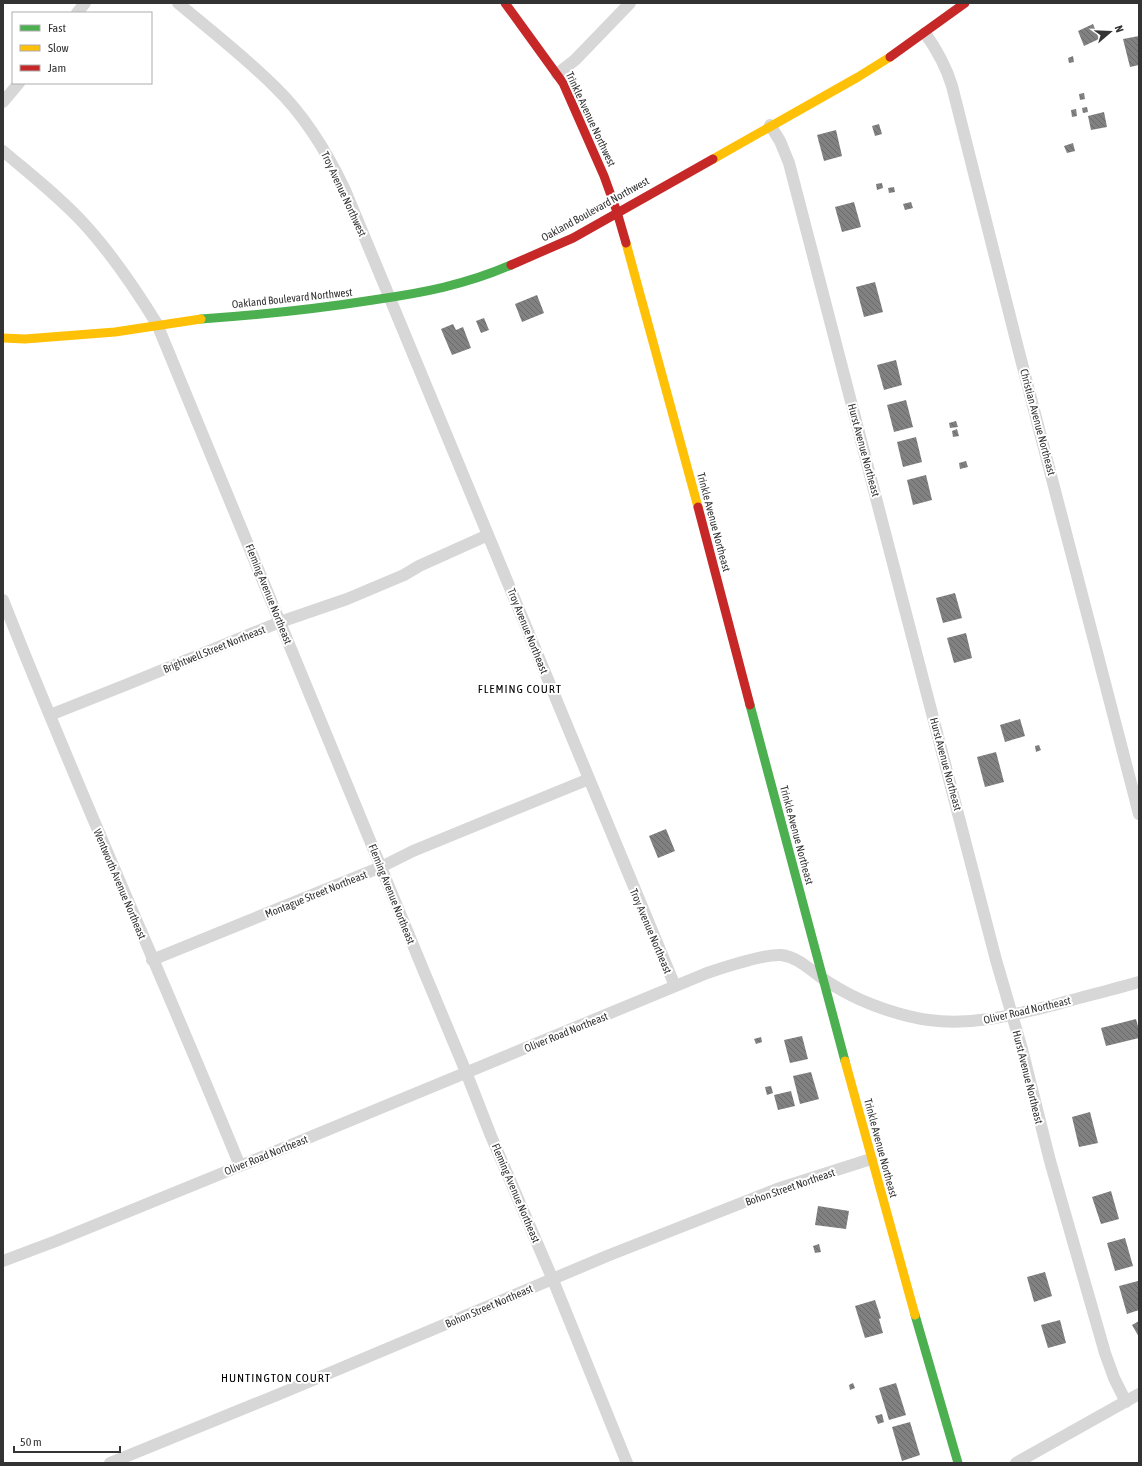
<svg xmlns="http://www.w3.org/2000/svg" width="1142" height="1466" viewBox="0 0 1142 1466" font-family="'Asap Condensed',sans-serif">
  <defs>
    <pattern id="building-back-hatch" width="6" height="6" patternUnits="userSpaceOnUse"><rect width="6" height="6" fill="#818181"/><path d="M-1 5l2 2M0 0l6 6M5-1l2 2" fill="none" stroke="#6a6a6a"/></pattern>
  </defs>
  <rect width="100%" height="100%" fill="#fff"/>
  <path fill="url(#building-back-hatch)" d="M1093 24 1099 39 1084 46 1078 31Z
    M1139 36V65L1130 67 1123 39Z
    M1073 56 1074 62 1069 63 1068 58Z
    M1084 93 1085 99 1080 100 1079 94Z
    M1087 107 1088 112 1083 113 1082 108Z
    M1076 109 1077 116 1072 117 1071 110Z
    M1104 112 1107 127 1091 130 1088 116Z
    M879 124 882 134 875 136 872 126Z
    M836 130 842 156 824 161 817 135Z
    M1073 143 1075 151 1067 153 1064 146Z
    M882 183 883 188 877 190 876 184Z
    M894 187 895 192 889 193 888 188Z
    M854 202 861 227 842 232 835 207Z
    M911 202 913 208 905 210 903 204Z
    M875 282 883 312 864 317 856 287Z
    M537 295 544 313 522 322 515 304Z
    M484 318 489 330 481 333 476 321Z
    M453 324 456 330 463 327 471 348 452 355 441 329Z
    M896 360 902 385 884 390 877 365Z
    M906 400 913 427 894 432 887 405Z
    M956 421 958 427 950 428 949 423Z
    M957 429 959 436 953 437 952 431Z
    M916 437 922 462 903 467 897 442Z
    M966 461 968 467 960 469 959 463Z
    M926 475 932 500 913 505 907 480Z
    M955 593 962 618 943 623 936 598Z
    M966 633 972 658 954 663 947 638Z
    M1020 719 1025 736 1005 742 1000 725Z
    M1039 745 1041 750 1036 752 1035 746Z
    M996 752 1004 782 985 787 977 757Z
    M666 829 675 851 658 858 649 836Z
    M1136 1019 1139 1030V1038L1106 1046 1101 1028Z
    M802 1036 808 1059 790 1063 784 1040Z
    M761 1037 762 1042 756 1044 754 1039Z
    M811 1072 819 1099 800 1104 793 1076Z
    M771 1086 773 1093 767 1095 765 1087Z
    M791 1091 795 1106 778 1110 774 1095Z
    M1090 1112 1098 1143 1079 1147 1072 1117Z
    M1111 1191 1119 1219 1101 1224 1092 1197Z
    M818 1206 849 1211 846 1229 815 1225Z
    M1125 1238 1133 1266 1115 1271 1107 1243Z
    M819 1244 821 1252 815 1253 813 1246Z
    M1045 1272 1052 1296 1034 1302 1027 1277Z
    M1138 1281 1139 1285V1310L1127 1314 1119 1286Z
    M875 1300 881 1318 879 1319 883 1333 865 1338 855 1306Z
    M1060 1320 1066 1343 1048 1348 1041 1325Z
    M1139 1321V1337L1132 1325Z
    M853 1383 855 1388 850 1390 849 1385Z
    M896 1383 906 1415 889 1420 879 1388Z
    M882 1414 884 1422 878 1424 875 1416Z
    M910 1422 920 1455 902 1461 892 1427Z"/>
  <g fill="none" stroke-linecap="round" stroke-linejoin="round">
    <path stroke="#d7d7d7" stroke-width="12" d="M178 3C210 30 245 57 275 87 305 116 327 152 345 190L675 986
      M77 13 85 3
      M925 33C937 50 946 66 952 86L1019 352 1139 814
      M557 74 575 60 630 3
      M3 102 19 83
      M770 125 780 141 789 163 996 960 1022 1049 1050 1161 1105 1353 1114 1378 1126 1402
      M3 151C31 175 62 199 87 227 114 257 136 290 157 324L425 974 466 1072 491 1136 553 1280 627 1463
      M3 600C78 791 163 977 240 1166
      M50 715 128 684 280 622 347 599 404 575 419 566 488 535
      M152 960 381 867 413 851 589 779
      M3 1261 56 1241 240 1166 707 973C725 967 763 954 781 955 798 957 809 969 822 978 829 983 836 987 843 991 866 1004 903 1017 929 1020 972 1026 1013 1015 1054 1005 1082 997 1111 990 1139 982
      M110 1463 282 1393 607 1256 777 1189 871 1159
      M1016 1463 1139 1394"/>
    <path stroke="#4caf50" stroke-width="9" d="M201 319C259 315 316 309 373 300 422 293 465 285 511 265
      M750 705 845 1061
      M915 1315 958 1463"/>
    <path stroke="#ffc107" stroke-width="9" d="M713 159 858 77 890 57
      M626 243 698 507
      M3 338 25 339 115 332 201 319
      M845 1061 915 1315"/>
    <path stroke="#c62828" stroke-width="9" d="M505 3 563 83 604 176 617 212 626 243
      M890 57 965 3
      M511 265 573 238 713 159
      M698 507 750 705"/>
  </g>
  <g text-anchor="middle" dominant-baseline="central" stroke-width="4" stroke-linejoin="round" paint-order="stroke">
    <g font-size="11" fill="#333" stroke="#fff">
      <text transform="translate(591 119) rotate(65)">Trinkle Avenue Northwest</text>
      <text transform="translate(344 194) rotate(65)">Troy Avenue Northwest</text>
      <text transform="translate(595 209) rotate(-29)">Oakland Boulevard Northwest</text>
      <text transform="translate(292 298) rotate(-6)">Oakland Boulevard Northwest</text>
      <text transform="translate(1038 422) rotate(75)">Christian Avenue Northeast</text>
      <text transform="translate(864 450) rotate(75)">Hurst Avenue Northeast</text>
      <text transform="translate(714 522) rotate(75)">Trinkle Avenue Northeast</text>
      <text transform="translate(269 594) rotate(68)">Fleming Avenue Northeast</text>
      <text transform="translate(528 631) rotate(68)">Troy Avenue Northeast</text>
      <text transform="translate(214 649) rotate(-22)">Brightwell Street Northeast</text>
      <text transform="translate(946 764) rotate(75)">Hurst Avenue Northeast</text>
      <text transform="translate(797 835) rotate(75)">Trinkle Avenue Northeast</text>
      <text transform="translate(120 884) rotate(67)">Wentworth Avenue Northeast</text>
      <text transform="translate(316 894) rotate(-22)">Montague Street Northeast</text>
      <text transform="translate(392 894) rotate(68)">Fleming Avenue Northeast</text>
      <text transform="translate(651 931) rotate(67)">Troy Avenue Northeast</text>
      <text transform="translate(1027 1010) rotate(-13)">Oliver Road Northeast</text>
      <text transform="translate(566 1032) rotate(-22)">Oliver Road Northeast</text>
      <text transform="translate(1028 1077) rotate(76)">Hurst Avenue Northeast</text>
      <text transform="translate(881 1148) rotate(75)">Trinkle Avenue Northeast</text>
      <text transform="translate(266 1155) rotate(-22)">Oliver Road Northeast</text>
      <text transform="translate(790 1187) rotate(-19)">Bohon Street Northeast</text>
      <text transform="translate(516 1193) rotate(67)">Fleming Avenue Northeast</text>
      <text transform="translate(489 1306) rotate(-23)">Bohon Street Northeast</text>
    </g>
    <g font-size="12" letter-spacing="1" fill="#000" stroke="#fff">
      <text x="520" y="689">FLEMING COURT</text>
      <text x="276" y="1378">HUNTINGTON COURT</text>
    </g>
  </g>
  <rect width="1142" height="1466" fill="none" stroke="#333333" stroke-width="8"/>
  <rect x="12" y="12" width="140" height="72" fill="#ffffff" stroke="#adadad"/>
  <rect x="20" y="25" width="20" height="6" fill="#4caf50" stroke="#adadad"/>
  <text x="48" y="32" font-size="12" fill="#333333">Fast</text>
  <rect x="20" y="45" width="20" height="6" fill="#ffc107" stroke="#adadad"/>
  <text x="48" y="52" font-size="12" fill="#333333">Slow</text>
  <rect x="20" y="65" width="20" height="6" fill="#c62828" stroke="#adadad"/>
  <text x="48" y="72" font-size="12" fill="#333333">Jam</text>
  <g transform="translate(1110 32) rotate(71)" stroke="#ffffff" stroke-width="3" paint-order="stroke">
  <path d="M0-3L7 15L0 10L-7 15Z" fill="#333333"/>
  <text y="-6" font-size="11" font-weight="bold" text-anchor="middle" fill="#333333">N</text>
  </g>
  <path d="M14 1446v6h106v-6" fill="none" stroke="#333333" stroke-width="2"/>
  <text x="20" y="1446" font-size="12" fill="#333333" stroke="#ffffff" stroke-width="3" paint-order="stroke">50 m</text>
</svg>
